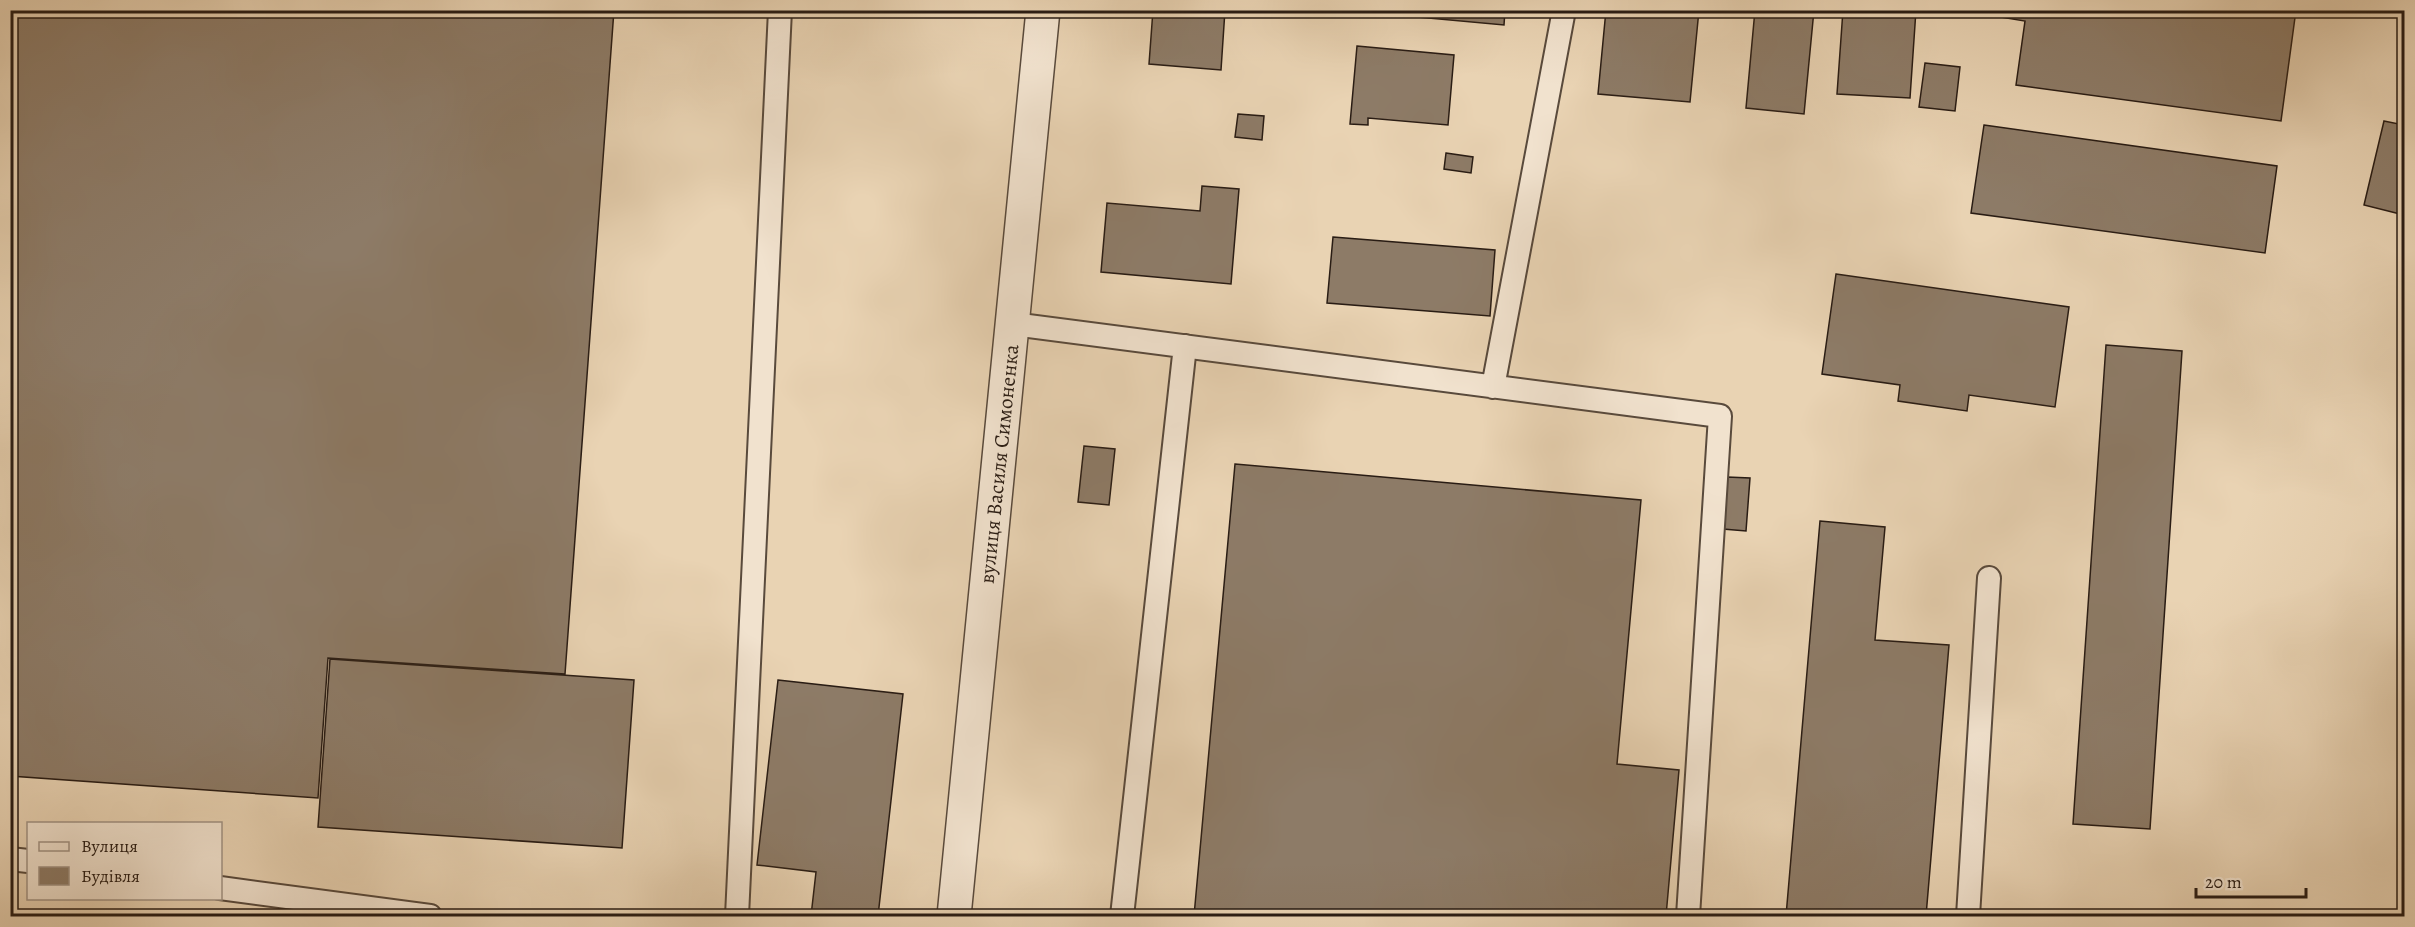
<svg xmlns="http://www.w3.org/2000/svg" width="2415" height="927" viewBox="0 0 2415 927" font-family="Alegreya,serif">
  <rect width="100%" height="100%" fill="#e9d3b3"/>
  <filter id="stains"><feTurbulence type="fractalNoise" baseFrequency=".00333" numOctaves="4"/><feColorMatrix values="0 0 0 0 .2 0 0 0 0 .09 0 0 0 0 .02 0 0 0 .5 -.17"/></filter>
  <radialGradient id="worn" r=".72"><stop offset=".6" stop-color="#630" stop-opacity="0"/><stop offset="1" stop-color="#630" stop-opacity=".3"/></radialGradient>
  <path fill="#8d7b67" stroke="#291c14" stroke-width="1.5" d="M10 10H614L565 674 328 658 318 798 10 776Z
    M1153 10H1225L1221 70 1149 64Z
    M1341 10H1505L1504 25Z
    M1606 10H1699L1690 102 1598 94Z
    M1755 10H1814L1804 114 1746 108Z
    M1843 10H1916L1910 98 1837 94Z
    M2001 10H2296L2281 121 2016 85 2025 21 2000 17Z
    M1357 46 1454 55 1448 125 1368 118V125L1350 124Z
    M1925 63 1960 67 1955 111 1919 107Z
    M1238 114 1264 116 1262 140 1235 137Z
    M2384 121 2404 125V215L2364 205Z
    M1984 125 2277 166 2265 253 1971 213Z
    M1446 153 1473 157 1471 173 1444 169Z
    M1202 186 1239 189 1231 284 1101 272 1107 203 1200 211Z
    M1333 237 1495 250 1490 316 1327 303Z
    M1836 274 2069 307 2055 407 1969 395 1967 411 1898 401 1900 385 1822 374Z
    M2106 345 2182 351 2150 829 2073 824Z
    M1084 446 1115 449 1109 505 1078 502Z
    M1235 464 1641 500 1617 764 1679 770 1666 916H1194Z
    M1727 477 1750 478 1746 531 1723 529Z
    M1820 521 1885 527 1875 640 1949 645 1926 916H1786Z
    M330 659 634 680 622 848 318 827Z
    M778 680 903 694 878 916H811L816 872 757 865Z"/>
  <g fill="none" stroke-linecap="round" stroke-linejoin="round">
    <g stroke="#594a3c" stroke-width="26">
      <path id="lane" d="M1013 324 1720 416 1688 916
        M1493 387 1564 10
        M10 859 28 861
        M220 888 430 916
        M737 916 780 10
        M1122 916 1185 346
        M1968 916 1989 578"/>
    </g>
    <g stroke="#594a3c" stroke-width="36">
      <path id="street" d="M954 916 1043 10"/>
    </g>
    <use href="#lane" stroke="#f1e2ce" stroke-width="22"/>
    <use href="#street" stroke="#f1e2ce" stroke-width="33"/>
  </g>
  <g text-anchor="middle" dominant-baseline="central" stroke-width="4.5" stroke-linejoin="round" paint-order="stroke">
    <g font-size="21" fill="#291c14" stroke="#f1e2ce">
      <text transform="translate(999 464) rotate(-84)">вулиця Василя Симоненка</text>
    </g>
  </g>
  <rect width="2415" height="927" fill="none" stroke="#e9d3b3" stroke-width="36"/>
  <rect x="12" y="12" width="2391" height="903" fill="none" stroke="#291c14" stroke-width="3"/>
  <rect x="18" y="18" width="2379" height="891" fill="none" stroke="#291c14" stroke-width="1.5"/>
  <rect x="27" y="822" width="195" height="78" fill="#f1e2ce" stroke="#a19384" stroke-width="1.5"/>
  <rect x="39" y="842" width="30" height="9" fill="#f1e2ce" stroke="#a19384" stroke-width="1.5"/>
  <text x="81" y="852" font-size="18" fill="#291c14">Вулиця</text>
  <rect x="39" y="867" width="30" height="18" fill="#8d7b67" stroke="#a19384" stroke-width="1.5"/>
  <text x="81" y="882" font-size="18" fill="#291c14">Будівля</text>
  <path d="M2196 888v9h110v-9" fill="none" stroke="#291c14" stroke-width="3"/>
  <text x="2205" y="888" font-size="18" fill="#291c14" stroke="#f1e2ce" stroke-width="4.5" paint-order="stroke">20 m</text>
  <rect width="100%" height="100%" filter="url(#stains)"/>
  <rect width="100%" height="100%" fill="url(#worn)"/>
</svg>
